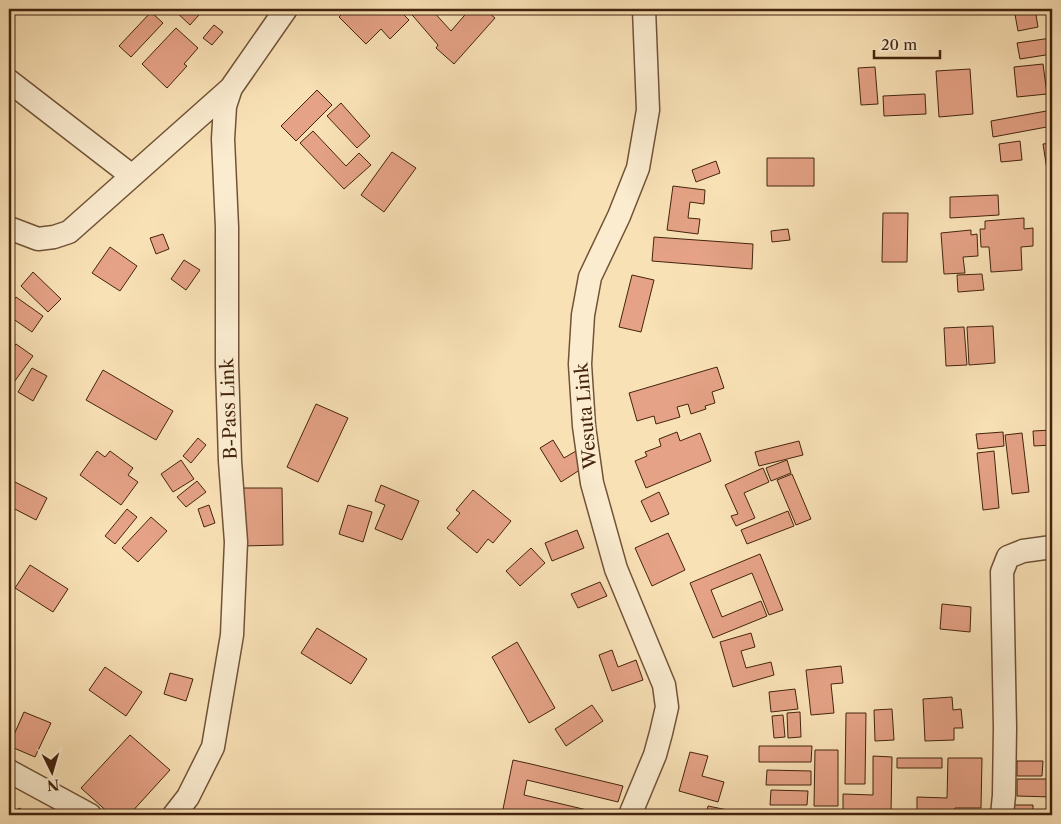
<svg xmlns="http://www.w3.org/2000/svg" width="1061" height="824" viewBox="0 0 1061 824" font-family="'Libre Caslon Text',serif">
  <rect width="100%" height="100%" fill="#f9e1b6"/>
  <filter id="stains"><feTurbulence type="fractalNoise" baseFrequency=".004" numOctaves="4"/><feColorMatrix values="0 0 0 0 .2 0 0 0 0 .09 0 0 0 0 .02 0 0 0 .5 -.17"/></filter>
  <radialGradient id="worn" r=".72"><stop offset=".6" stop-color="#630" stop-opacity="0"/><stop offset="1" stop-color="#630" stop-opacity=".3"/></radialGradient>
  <path fill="#e5a286" stroke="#44240d" d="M173 9H192L199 15 190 25Z
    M347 9H398L409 20 390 39 381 29 366 44 339 17Z
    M407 9H431L451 31 470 9H484L495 18 454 64 436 48 438 45Z
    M1014 9H1035L1038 27 1018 31Z
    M151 12 163 23 131 57 119 46Z
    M214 25 223 32 212 45 203 38Z
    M176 28 198 48 184 64 187 66 167 88 142 64Z
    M1051 38 1052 54 1020 59 1017 43Z
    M1043 64 1047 94 1017 97 1014 67Z
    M875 67 878 104 861 105 858 68Z
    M970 69 973 114 939 117 936 71Z
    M317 90 332 105 296 141 281 126Z
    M925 94 926 114 884 116 883 96Z
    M341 103 370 136 357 148 327 116Z
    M1052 110V126L993 137 991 121Z
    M313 131 346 166 359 153 371 165 344 189 300 143Z
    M1020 141 1022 160 1001 162 999 144Z
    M1052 143V175L1048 176 1043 144Z
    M392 152 416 168 384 212 361 195Z
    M767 158H814V186H767Z
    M716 161 720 173 696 182 692 170Z
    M673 186 705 190 704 204 690 202 688 218 700 219 698 234 667 230Z
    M998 195 999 215 950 218V197Z
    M883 213H908L907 262H882Z
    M1024 218V229L1033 228V246L1021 247 1022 270 991 272 989 247H981L980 229H985V221Z
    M788 229 790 240 772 242 771 231Z
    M971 230V235L977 234 978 256 963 257 965 273 944 274 941 233Z
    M163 234 169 249 156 254 150 238Z
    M654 237 753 244 752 269 652 261Z
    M110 247 137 266 120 291 92 273Z
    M184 260 200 270 186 290 171 279Z
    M33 272 61 299 48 312 21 286Z
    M982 274 984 290 958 292 957 275Z
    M632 275 654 280 641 332 619 327Z
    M16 297 43 316 32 332 9 316V307Z
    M993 326 995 363 969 365 967 327Z
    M964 327 967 365 946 366 944 328Z
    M16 344 33 356 9 389V354Z
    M717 367 724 388 712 392 715 403 705 406 706 409 691 414 688 404 677 407 680 417 656 424 654 416 637 421 629 393Z
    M32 368 47 376 33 401 18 392Z
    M103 370 173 411 156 440 86 400Z
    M316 404 348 418 318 482 287 467Z
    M1052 430V445L1034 446 1033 431Z
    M677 432 680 441 700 433 711 461 646 488 635 461 647 456 645 452 661 446 659 439Z
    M1003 432 1004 446 978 449 976 434Z
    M1022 433 1029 492 1012 494 1005 435Z
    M198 438 206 445 191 463 183 456Z
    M553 440 564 458 576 451 586 466 561 482 540 448Z
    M799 441 803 455 759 466 755 452Z
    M97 451 105 457 110 451 133 468 128 475 138 482 121 505 80 475Z
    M994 451 999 508 983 510 977 453Z
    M181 460 194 479 173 492 161 474Z
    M787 460 791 473 771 481 766 468Z
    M763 468 769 482 744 493 755 518 736 526 731 516 738 514 725 485Z
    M792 474 811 519 796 525 777 480Z
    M9 479 47 498 36 520 9 506Z
    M197 481 206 492 186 507 177 497Z
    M381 485 419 501 402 540 375 529 385 505 375 501Z
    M242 488H282L283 545 243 546Z
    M473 490 511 521 493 543 488 539 477 553 447 528 460 513 456 510Z
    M659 492 669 514 651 522 641 501Z
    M209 505 215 523 204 527 198 509Z
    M348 505 372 512 363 542 339 534Z
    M127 509 137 517 115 544 105 536Z
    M788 511 794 526 747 544 741 530Z
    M151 517 167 531 138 562 122 548Z
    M577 530 584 548 552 561 545 543Z
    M668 533 685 570 652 586 635 548Z
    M531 548 545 563 520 586 506 571Z
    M760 554 783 610 769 615 752 573 711 590 722 617 761 601 767 616 713 638 690 583Z
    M30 565 68 589 53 612 15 588Z
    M600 582 607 596 578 608 571 594Z
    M942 604 971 607 970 632 940 629Z
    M317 628 367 659 351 684 301 653Z
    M751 633 755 647 741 651 746 668 771 662 774 675 733 687 720 642Z
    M517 642 555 708 529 723 492 657Z
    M612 650 618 667 636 660 643 680 612 691 599 655Z
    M841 666 843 683 831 684 834 713 811 715 806 670Z
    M105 667 142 692 126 716 89 690Z
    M170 673 193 679 186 701 164 694Z
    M795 689 798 709 771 712 769 692Z
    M952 697 953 710 961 709 963 728H954V740L925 741 923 699Z
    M592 705 603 721 566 746 555 729Z
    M892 709 894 740 875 741 874 710Z
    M24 712 51 723 35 757 9 746Z
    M800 712 801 737 788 738 787 713Z
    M846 713H866L865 784H845Z
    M783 715 785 737 774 738 772 716Z
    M130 735 170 770 129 815H111L81 788Z
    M759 746H812L811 762H759Z
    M815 750H838V806H814Z
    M690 752 708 756 702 776 724 782 718 802 679 791Z
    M873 756 892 757 891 813 843 812V794L873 795Z
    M897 758H942V768H897Z
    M948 758H982L981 808H955V813L917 812V797L947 798Z
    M513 760 531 764 623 786 618 802 527 780 524 795 608 815H537L521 811 520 813 503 809Z
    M1017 761H1043L1042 776H1017Z
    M767 770 811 771V785H766Z
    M1017 779H1052V797L1017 796Z
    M771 790 808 791 807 805H770Z
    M1011 805H1033V815H1011Z
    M708 806 742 813V815H706Z
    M19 808 31 815H15Z"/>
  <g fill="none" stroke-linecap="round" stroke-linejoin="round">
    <g stroke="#715337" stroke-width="25">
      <path id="minor" d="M9 81 132 176
        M9 228 38 239 54 237 69 232 231 88
        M9 771 90 815
        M174 815 188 797 213 747 232 635 236 542 230 461 227 365V227L223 139 225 106 231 88 286 9
        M630 815 655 755 661 733 667 707 664 685 616 569 592 483 584 426 580 364 583 315 590 277 619 216 638 168 648 110 644 9
        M1002 815 1004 795 1005 728 1002 572 1008 557 1023 551 1052 547"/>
    </g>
    <use href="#minor" stroke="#fbecd0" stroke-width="22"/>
  </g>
  <g text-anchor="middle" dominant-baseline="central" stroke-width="4.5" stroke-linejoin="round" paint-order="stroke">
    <g font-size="18" fill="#44240d" stroke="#fbecd0">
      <text transform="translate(229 409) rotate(-92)">B-Pass Link</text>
      <text transform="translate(586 416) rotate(-95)">Wesuta Link</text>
    </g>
  </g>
  <rect width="1061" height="824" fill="none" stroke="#f9e1b6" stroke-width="30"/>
  <rect x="10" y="10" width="1041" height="804" fill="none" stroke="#44240d" stroke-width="2.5"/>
  <rect x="15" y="15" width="1031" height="794" fill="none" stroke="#44240d"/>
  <g transform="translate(52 772) rotate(175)" stroke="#fbecd0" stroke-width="4" paint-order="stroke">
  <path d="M0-4L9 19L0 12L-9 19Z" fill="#44240d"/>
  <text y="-8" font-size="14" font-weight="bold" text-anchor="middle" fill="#44240d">N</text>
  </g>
  <path d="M874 50v8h66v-8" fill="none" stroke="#44240d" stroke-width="2.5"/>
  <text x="881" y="50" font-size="15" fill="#44240d" stroke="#fbecd0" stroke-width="4" paint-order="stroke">20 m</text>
  <rect width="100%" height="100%" filter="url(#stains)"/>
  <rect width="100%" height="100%" fill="url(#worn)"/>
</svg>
